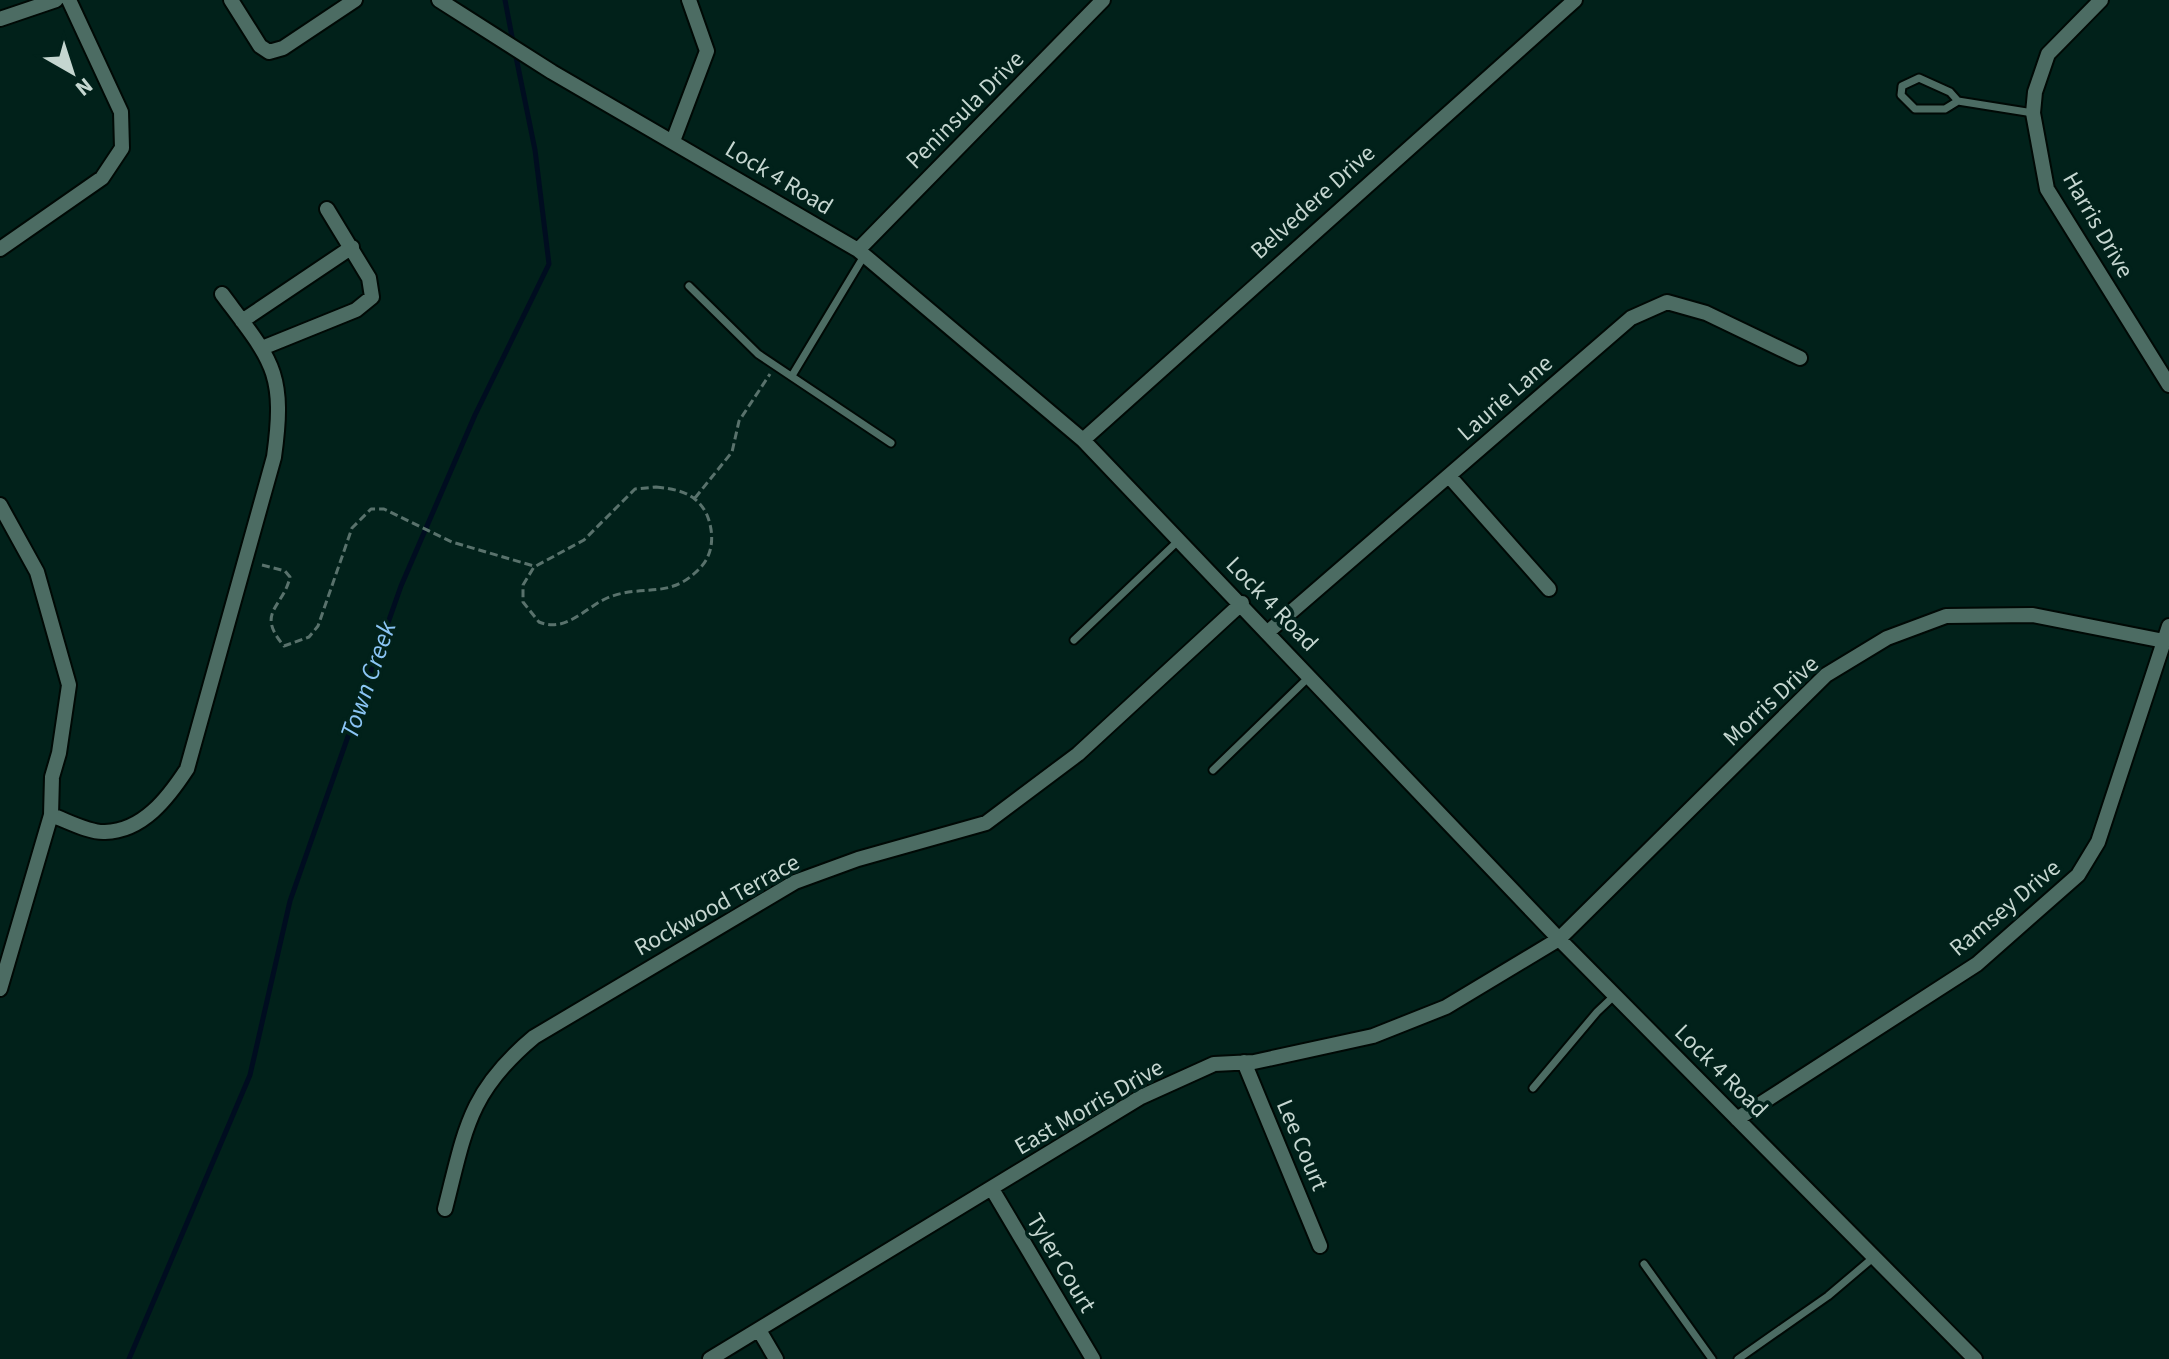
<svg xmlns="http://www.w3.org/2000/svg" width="2169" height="1359" viewBox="0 0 2169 1359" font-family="'Source Sans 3',sans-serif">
  <rect width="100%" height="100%" fill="#01211a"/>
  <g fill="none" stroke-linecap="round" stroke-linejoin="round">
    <path stroke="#000d20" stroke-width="5" d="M505 0 513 42
      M129 1359 250 1075 290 901 401 586 475 415 549 264 535 150 515 52"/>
    <g stroke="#000905" stroke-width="11">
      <path id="lane" d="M1958 101 1945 109H1915L1901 95 1902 86 1919 78 1950 92 1958 101 2033 113
        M689 286 758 354 891 443
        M793 374 864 256
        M1074 640 1178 541
        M1213 770 1309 677
        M1533 1088 1597 1012 1615 995
        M1644 1264 1712 1359
        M1738 1359 1828 1296 1874 1257"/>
    </g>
    <g stroke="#000905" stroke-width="18">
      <path id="street" d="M231 0 260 46 269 52 283 48 355 0
        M439 0 552 72 858 250 1083 440 1559 939 1975 1359
        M2101 0 2048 54 2035 92 2033 113 2047 189 2169 385
        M0 19 56 0
        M673 141 707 51 689 0
        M0 249 102 178 122 148 121 112 69 0
        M858 250 1103 0
        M242 321 352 247
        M262 348 356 310 372 297 369 278 327 209
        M1083 440 1575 0
        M1449 476 1549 589
        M0 505 37 572 69 685 59 753 52 777 51 815 0 989
        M1269 631 1631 318 1667 302 1706 313 1800 358
        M51 815C66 820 89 833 105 832 143 831 168 798 187 769L274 457C286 371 272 361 222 294
        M1244 1062 1320 1246
        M1737 1119 1977 964 2078 875 2098 842 2169 626
        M992 1189 1093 1359
        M445 1209C465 1131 468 1092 534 1037L795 882 858 859 986 823 1078 754 1242 603
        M759 1330 776 1359
        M710 1359 1141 1097 1214 1064 1254 1062 1373 1036 1446 1007 1559 939 1826 675 1887 638 1946 616 2033 615 2164 641"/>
    </g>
    <path stroke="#59726c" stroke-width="3" stroke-dasharray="8 4" stroke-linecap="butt" d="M656 487C677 489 697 493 707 515 714 532 714 553 701 567 669 602 642 582 605 599 584 609 565 633 539 622L523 602V585L534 567 584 540 635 489Z
      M695 498 732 452 739 421 770 374
      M262 565 285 571 290 577C283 608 255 612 284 646L309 637 318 626 352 528 371 509H384L452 542 534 566"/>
    <use href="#lane" stroke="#4c6c63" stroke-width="7"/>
    <use href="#street" stroke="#4c6c63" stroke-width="14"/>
  </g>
  <g text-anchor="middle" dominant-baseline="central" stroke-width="7" stroke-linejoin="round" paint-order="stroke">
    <g font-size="24" fill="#c5d6d0" stroke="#01211a">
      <text transform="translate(965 110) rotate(-45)">Peninsula Drive</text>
      <text transform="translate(779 178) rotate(31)">Lock 4 Road</text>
      <text transform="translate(1313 202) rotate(-42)">Belvedere Drive</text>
      <text transform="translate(2098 225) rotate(60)">Harris Drive</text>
      <text transform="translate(1505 398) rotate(-41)">Laurie Lane</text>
      <text transform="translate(1272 604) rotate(46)">Lock 4 Road</text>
      <text transform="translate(1771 701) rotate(-43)">Morris Drive</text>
      <text transform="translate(717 905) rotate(-29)">Rockwood Terrace</text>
      <text transform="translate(2005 908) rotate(-40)">Ramsey Drive</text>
      <text transform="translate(1721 1071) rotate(45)">Lock 4 Road</text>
      <text transform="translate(1089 1107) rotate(-30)">East Morris Drive</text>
      <text transform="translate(1302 1145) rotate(67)">Lee Court</text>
      <text transform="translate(1061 1263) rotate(59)">Tyler Court</text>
    </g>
    <g font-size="26" font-style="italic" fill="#8bc5f5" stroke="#01211a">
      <text transform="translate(368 680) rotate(-71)">Town Creek</text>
    </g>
  </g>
  <g transform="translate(72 72) rotate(141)" stroke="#01211a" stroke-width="6" paint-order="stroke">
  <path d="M0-6L14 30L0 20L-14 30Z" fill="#c5d6d0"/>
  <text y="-12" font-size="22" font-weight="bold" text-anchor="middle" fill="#c5d6d0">N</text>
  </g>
</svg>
